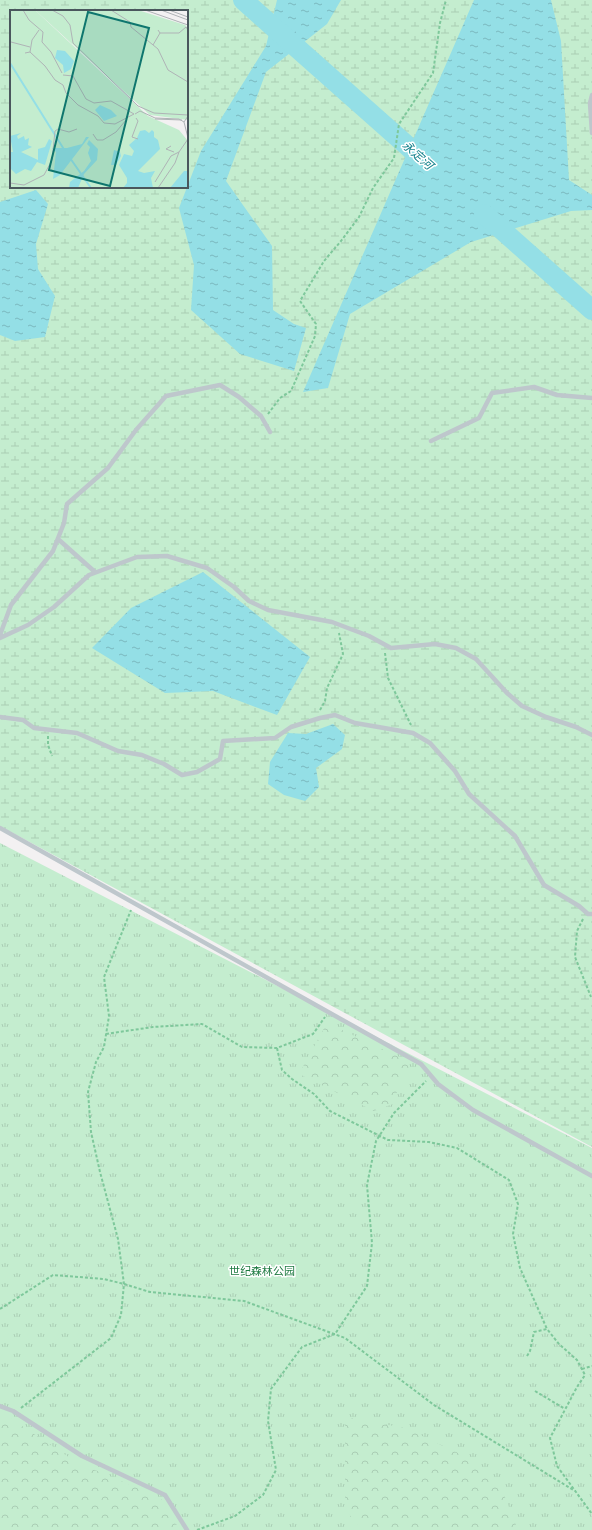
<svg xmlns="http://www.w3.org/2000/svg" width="592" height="1530" viewBox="0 0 592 1530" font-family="'Open Sans','Noto Sans SC',sans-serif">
  <defs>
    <pattern id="grass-tufts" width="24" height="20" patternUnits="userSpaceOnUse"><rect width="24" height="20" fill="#c4edcf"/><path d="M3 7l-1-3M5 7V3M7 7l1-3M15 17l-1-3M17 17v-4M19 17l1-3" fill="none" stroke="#aacdb4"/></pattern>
    <pattern id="forest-crowns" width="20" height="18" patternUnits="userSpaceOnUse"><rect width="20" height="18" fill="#c4edcf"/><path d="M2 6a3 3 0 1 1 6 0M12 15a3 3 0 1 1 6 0" fill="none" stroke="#aacdb4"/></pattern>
    <pattern id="wetland-marsh" width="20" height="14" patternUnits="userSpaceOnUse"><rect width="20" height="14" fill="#c4edcf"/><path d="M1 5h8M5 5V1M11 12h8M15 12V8" fill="none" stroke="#aacdb4"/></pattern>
    <pattern id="water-ripples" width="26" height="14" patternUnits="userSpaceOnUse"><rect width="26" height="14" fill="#94dfe6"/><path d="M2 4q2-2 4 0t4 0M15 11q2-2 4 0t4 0" fill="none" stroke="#7bb8be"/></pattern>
  </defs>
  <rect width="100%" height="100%" fill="#f3f1f2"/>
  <path fill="url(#grass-tufts)" d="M0 843 592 1148V1530H0Z"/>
  <path fill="url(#forest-crowns)" d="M327 1023 410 1062 407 1074 396 1088 398 1102 374 1111 299 1074Z
    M0 1413 7 1416 76 1462 161 1498 179 1530H0Z
    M345 1417 405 1428 473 1460 501 1487 518 1530H363L345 1510Z"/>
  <path fill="url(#wetland-marsh)" fill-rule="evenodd" d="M0 0H592V1147L0 826ZM11 11H187V187H11Z"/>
  <path fill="url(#water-ripples)" d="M277 0H341L327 24 266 72 226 181 272 246 273 310 294 324 306 328 294 371 240 354 191 310 194 265 179 208 201 151 266 46Z
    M474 0H551L561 41 569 180 592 195V210L571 211 471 242 350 314 328 388 303 392Z
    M36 190 48 204 36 244 38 269 55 296 45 337 15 341 0 335V202Z
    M203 572 310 657 277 715 213 691 165 693 92 648 131 608Z
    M333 724 345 735 342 749 316 768 319 787 305 801 284 795 268 784 270 762 288 733 306 734Z"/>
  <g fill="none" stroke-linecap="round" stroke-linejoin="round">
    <path stroke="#94dfe6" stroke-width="20" d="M243 0 429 165
      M484 214 592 310"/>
    <path stroke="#7ec89b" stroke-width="2" stroke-dasharray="3 2" stroke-linecap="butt" d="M268 414 280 398 291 391 315 336 316 324 300 301 324 261 341 241 359 217 373 188 394 158 399 124 433 73 440 23 446 0
      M385 653 388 678 411 725
      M320 710 325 701 327 688 343 654 339 633
      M48 736V745L52 756
      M583 919 577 931 575 957 591 997
      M106 1034 153 1027 202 1024 242 1047 277 1048 313 1034 325 1017
      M277 1048 282 1070 292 1079 314 1094 330 1111 388 1140 429 1142 457 1148 509 1180 518 1204 513 1234 520 1268 547 1329
      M0 1309 53 1275 104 1279 124 1284 150 1292 244 1301 345 1338 434 1405 575 1491
      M527 1356 530 1351 534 1332 547 1329 559 1344 577 1360 585 1375 577 1387 550 1438 557 1466 592 1514
      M582 1369 592 1366
      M535 1391 565 1409
      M21 1408 111 1338 121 1315 124 1284 118 1239 100 1172 91 1132 88 1092 96 1062 104 1047 109 1016 104 977 131 910
      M197 1530 235 1516 263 1495 276 1470 268 1421 271 1389 302 1347 335 1334 367 1286 372 1243 367 1185 376 1141 394 1113 426 1081"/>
    <path stroke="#bec7cc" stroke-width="4.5" d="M592 95 590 103 592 133
      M431 441 479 418 492 393 534 387 557 395 592 398
      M58 539 95 572
      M0 635 11 605 53 551 64 523 67 504 108 468 136 430 166 396 220 385 239 397 261 416 270 432
      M0 638 28 625 54 607 89 575 137 557 167 556 207 568 234 587 249 601 268 610 332 622 369 636 391 648 435 644 456 648 476 659 507 693 522 706 546 717 576 727 592 735
      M0 717 23 720 34 728 77 733 118 751 142 755 164 764 182 775 197 772 220 759 223 741 275 738 291 727 320 718 335 715 355 723 413 733 430 743 455 771 469 794 515 836 544 885 579 906 588 914H592
      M0 828 421 1064 438 1084 473 1110 592 1176
      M0 1406 13 1411 82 1456 165 1495 187 1530"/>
  </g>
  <g text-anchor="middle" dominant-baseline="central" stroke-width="3" stroke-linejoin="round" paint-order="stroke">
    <g font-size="11" fill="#1f7b42" stroke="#fff">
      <text x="262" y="1270">世纪森林公园</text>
    </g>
    <g font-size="12" font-style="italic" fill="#16838d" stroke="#fff">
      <text transform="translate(418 155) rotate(42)">永定河</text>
    </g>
  </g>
  <g transform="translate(10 10)">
    <rect width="178" height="178" fill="#f3f1f2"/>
    <path d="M25 0H128L175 15 178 18V110L140 105Z" fill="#c4edcf"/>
    <path d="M29 0 46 4 57 13 62 34ZM98 0 103 11 101 20 89 13 85 1ZM114 0H121L172 15 165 23H151L147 17 142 16 137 27 145 31 143 34 111 5Z" fill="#c4edcf"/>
    <path d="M0 0H25L138 106 169 120 178 131V178H0Z" fill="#c4edcf"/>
    <path d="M47 40 55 41 64 51 61 59 54 63 53 55 45 48ZM90 95 101 100 107 106 94 111 85 100ZM135 120 139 123 142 120 144 122V127L148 130 150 139 128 161 134 163 145 161 141 168 143 178H113L117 173V168L109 155 114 144 122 146 124 141 119 135 127 128 130 121ZM11 123 7 126 8 129 14 126 15 130 19 128 18 135 22 137 11 142 28 150V139L35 137 39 129 42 131 35 155 27 152 21 161 15 159 6 164 0 158V142H3L0 126ZM76 127H79L50 165 43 169 46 142 42 138H57L72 134ZM79 130 88 139 87 150 74 164 68 178H59L60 172 74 161 81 151 78 143 80 137 77 134ZM104 140 110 142 111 146 106 155H101ZM174 161H178V178H160Z" fill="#94dfe6"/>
    <path fill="none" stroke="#94dfe6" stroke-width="2" d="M0 53 55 141M60 148 81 178"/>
    <path fill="none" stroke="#afb3b6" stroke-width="1" d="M13 0 19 10 33 22 32 32 41 42 52 63M42 0 53 6 60 15 63 33 128 96 144 103 178 105M101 0 120 12 121 17 148 39 158 60 178 72M135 0 178 15M151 0 178 10M159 0 178 7M150 23H169L176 17 178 20M1 32 20 37M143 35 150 23 148 20M20 42 35 56 45 70 53 75 56 83 68 95 88 106 94 113 105 114 124 104M15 43 20 42 22 30 29 20M53 65 63 66 76 89 84 93 101 91 124 104M125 104 130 101 145 108 169 109 174 112 178 106M126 108 128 111 122 127 128 129M145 109 172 110M174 112 178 128M83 124 87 130H93L106 122 116 110M161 136 156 139 164 142M145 172 161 146 169 142M0 173 14 175 34 165 42 150 45 121 48 119 59 122 67 119M148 178 165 153 169 142 178 129"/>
    <path fill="#0f766e" fill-opacity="0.15" stroke="#0f766e" stroke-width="2" d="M78 2 139 18 100 176 39 160Z"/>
    <rect width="178" height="178" fill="none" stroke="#4a575d" stroke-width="2"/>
  </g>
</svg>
